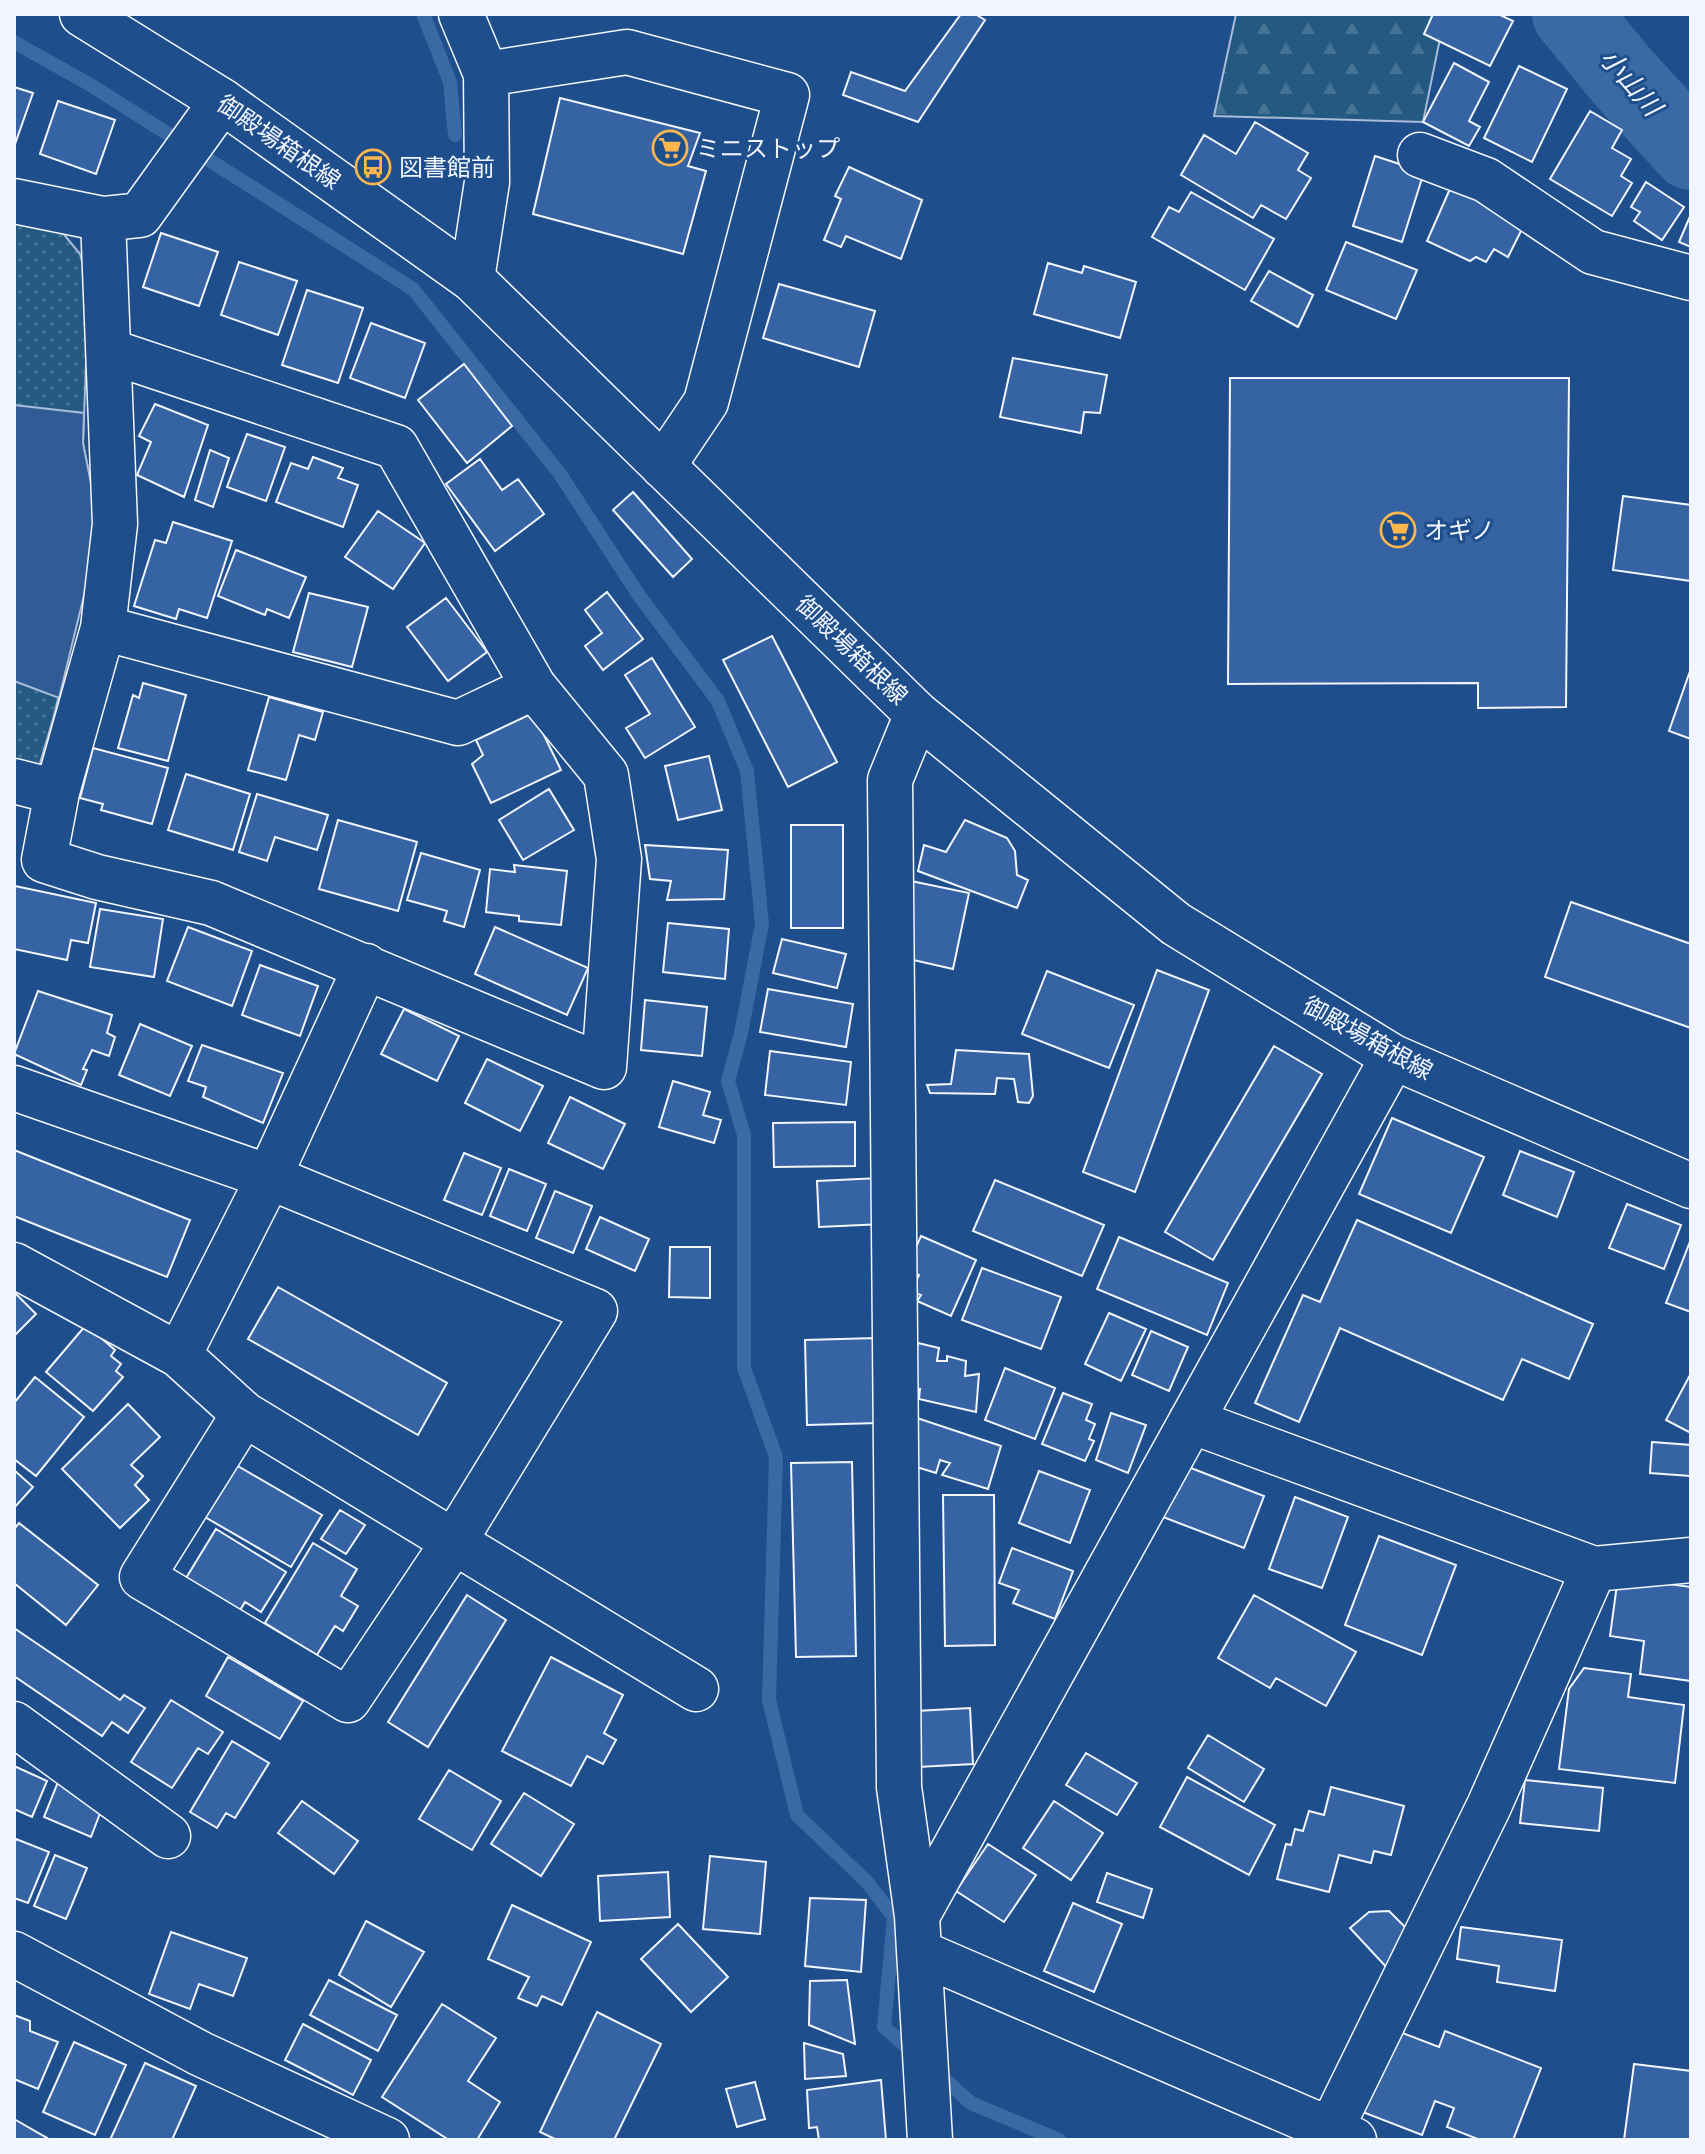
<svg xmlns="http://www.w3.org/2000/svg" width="1705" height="2154" viewBox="0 0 1705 2154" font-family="Inter,'Noto Sans JP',sans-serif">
  <defs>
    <pattern id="green-dots" width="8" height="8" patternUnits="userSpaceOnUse" patternTransform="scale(2)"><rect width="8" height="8" fill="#245a82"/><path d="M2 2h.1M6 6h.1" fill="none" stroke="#447295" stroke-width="1.8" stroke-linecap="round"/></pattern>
    <pattern id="forest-firs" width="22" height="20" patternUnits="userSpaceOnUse" patternTransform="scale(2)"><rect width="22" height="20" fill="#245a82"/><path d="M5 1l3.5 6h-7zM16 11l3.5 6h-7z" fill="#447295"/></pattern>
  </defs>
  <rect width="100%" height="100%" fill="#1f4e8c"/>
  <path fill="url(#green-dots)" stroke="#a8bbd7" stroke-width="2" d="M14 215 53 221 80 254 97 316 86 365 83 443 93 494 97 542 53 719 36 777 14 770Z"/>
  <path fill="url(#forest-firs)" stroke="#a8bbd7" stroke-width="2" d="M1236 14H1445L1423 122 1214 116Z"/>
  <path fill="#305b95" stroke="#a8bbd7" stroke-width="2" d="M14 405 84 413 83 443 93 494 97 542 59 698 14 681Z"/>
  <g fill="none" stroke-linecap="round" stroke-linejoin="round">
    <path stroke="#3b69a3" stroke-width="14" d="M423 14 450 82 455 135
      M14 42 89 84 413 289 560 474 638 594 718 701 747 771 762 924 741 1033 728 1081 744 1135V1368L776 1457 769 1700 797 1815 867 1882 894 1917 884 2027 916 2055
      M935 2071 971 2103 1059 2140"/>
    <path stroke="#3b69a3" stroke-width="78" d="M1571 14 1622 76 1691 151"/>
  </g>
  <path fill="#3563a3" stroke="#f2f6ff" stroke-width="2" d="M961 14H975L985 20 918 122 843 95 851 72 905 91Z
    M1433 14H1498L1513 21 1490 66 1424 34Z
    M1454 63 1489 82 1469 121 1480 127 1469 146 1423 122Z
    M1519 66 1567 89 1532 162 1484 138Z
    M14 87 33 93 14 147Z
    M560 98 700 133 688 166 706 171 683 254 533 214Z
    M58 101 115 120 96 174 40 154Z
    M1590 111 1622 130 1612 148 1631 159 1621 176 1632 183 1612 216 1550 179Z
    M1255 122 1308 153 1298 170 1311 178 1286 219 1261 205 1253 218 1181 175 1204 135 1236 154Z
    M1375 156 1424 172 1402 242 1353 226Z
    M849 167 922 200 901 259 846 236 841 247 824 240 841 199 835 196Z
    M1453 182 1525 223 1508 257 1494 249 1486 262 1476 257 1470 261 1427 241Z
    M1646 182 1684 207 1662 240 1634 221 1640 212 1631 207Z
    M1191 192 1274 239 1245 290 1152 237 1169 207 1179 212Z
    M1691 214V247L1679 242Z
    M161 233 218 252 199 306 143 287Z
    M1346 242 1417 270 1396 319 1326 290Z
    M239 262 297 281 278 335 221 315Z
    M1048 263 1082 273 1084 266 1136 282 1120 338 1034 314Z
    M1269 271 1313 295 1298 327 1251 301Z
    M779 284 875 311 859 367 763 338Z
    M307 290 363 308 338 383 282 365Z
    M371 323 425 343 405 398 350 378Z
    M1013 358 1107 375 1100 413 1084 412 1081 433 1000 417Z
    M464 364 512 426 467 463 418 400Z
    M1230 378H1569L1566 707 1478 708V683L1228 684Z
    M155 404 208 425 184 497 137 475 151 442 139 436Z
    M247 434 285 447 266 501 227 487Z
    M210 450 229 458 213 507 195 500Z
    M313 457 343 468 338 478 358 485 343 527 276 502 291 463 308 469Z
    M480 459 502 490 518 479 544 514 495 551 446 484Z
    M633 492 692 559 673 577 613 510Z
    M1623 496 1691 505V581L1613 570Z
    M378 511 425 543 393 589 345 557Z
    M173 522 232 541 207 618 179 609 176 619 134 606 155 540 166 543Z
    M236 550 306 577 289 618 267 609 265 615 218 596Z
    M607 592 643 639 603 670 585 646 602 633 585 610Z
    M309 593 368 607 352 667 293 652Z
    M446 598 487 652 448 681 407 627Z
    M772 636 837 762 788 787 723 660Z
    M652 658 695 727 645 758 626 728 650 714 625 675Z
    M1690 671 1691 672V739L1669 731Z
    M143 683 186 695 168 761 118 748 133 695 139 698Z
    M269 697 323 712 315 740 299 735 286 780 248 770Z
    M533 713 561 770 491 803 472 764 483 755 476 740Z
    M93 748 168 768 152 824 101 810 103 804 80 798Z
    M709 756 722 810 678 820 665 766Z
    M186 774 250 794 233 850 168 830Z
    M549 789 574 830 523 860 499 820Z
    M257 794 328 815 317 850 275 837 267 861 239 852Z
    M338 820 417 842 398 911 319 889Z
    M965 820 1007 838 1015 851 1017 875 1028 880 1017 908 918 871 924 845 946 852Z
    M791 825H843V928H791Z
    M645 845 728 850 724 899 667 900 671 881 650 879Z
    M421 853 480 870 464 927 444 921 447 911 407 900Z
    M514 865 567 871 561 925 519 921V916L486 912 490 869 515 872Z
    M911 881 969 893 953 969 900 957Z
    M15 886 96 903 88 943 71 940 67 960 14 949Z
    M1571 902 1691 944V1028L1545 977Z
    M100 909 163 919 154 977 90 967Z
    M668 923 729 929 725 979 663 972Z
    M188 927 252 951 232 1006 167 981Z
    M495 927 588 968 567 1015 475 974Z
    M782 939 846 954 837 988 773 973Z
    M260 965 318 986 300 1036 242 1015Z
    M1157 970 1209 990 1135 1192 1083 1172Z
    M1047 971 1134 1005 1109 1068 1022 1034Z
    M768 989 853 1004 846 1047 760 1032Z
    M38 991 112 1015 107 1033 115 1037 109 1056 92 1050 83 1069 87 1070 81 1085 14 1054Z
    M645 1000 707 1007 702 1056 641 1050Z
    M404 1009 459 1036 437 1081 381 1054Z
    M140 1024 192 1046 170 1096 119 1075Z
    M202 1045 283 1073 263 1123 203 1097 206 1087 188 1081Z
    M1274 1046 1322 1074 1213 1260 1165 1232Z
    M956 1050 1029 1054 1033 1096 1029 1103 1018 1102 1014 1079 997 1078 995 1094 930 1093 927 1085 951 1084Z
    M770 1051 851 1062 846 1105 765 1095Z
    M487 1059 543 1086 520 1131 465 1103Z
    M673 1081 710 1092 703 1115 721 1120 714 1143 659 1127Z
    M570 1097 625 1124 603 1169 548 1143Z
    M1392 1118 1484 1157 1451 1233 1359 1194Z
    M855 1122V1166L774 1167 773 1123Z
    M14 1150 190 1220 167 1277 14 1216Z
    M1520 1151 1574 1172 1557 1217 1503 1195Z
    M464 1153 501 1168 482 1215 444 1200Z
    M509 1169 546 1184 527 1231 490 1216Z
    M880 1178 883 1224 819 1227 817 1181Z
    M995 1180 1104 1225 1082 1276 973 1231Z
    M555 1191 592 1206 573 1253 536 1238Z
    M1627 1204 1681 1225 1664 1269 1609 1248Z
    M600 1217 649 1239 635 1271 586 1249Z
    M1357 1220 1593 1324 1569 1379 1522 1359 1503 1400 1340 1328 1299 1422 1255 1403 1303 1295 1320 1302Z
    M921 1236 976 1260 951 1316 917 1301 921 1295 911 1292 919 1275 906 1269Z
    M1119 1237 1228 1283 1207 1335 1097 1289Z
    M1691 1239V1312L1666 1303Z
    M670 1247H710V1298L669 1297Z
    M982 1268 1061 1297 1041 1349 962 1320Z
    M278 1287 447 1383 418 1435 248 1339Z
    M16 1294 36 1314 14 1336V1296Z
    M1109 1313 1146 1329 1121 1381 1085 1364Z
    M86 1325 115 1350 111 1356 121 1364 116 1371 123 1377 93 1411 46 1372Z
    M1151 1331 1188 1347 1169 1391 1132 1375Z
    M876 1338 878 1423 807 1425 805 1340Z
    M918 1343 939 1348 937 1361H947V1356L966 1361 965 1376 979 1374 976 1412 919 1399 920 1389 910 1388Z
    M1005 1368 1055 1388 1035 1439 985 1420Z
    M1690 1375H1691V1433L1666 1420Z
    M35 1377 84 1417 36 1476 14 1459V1403Z
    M1063 1393 1092 1404 1086 1420 1095 1424 1089 1439 1094 1441 1085 1461 1042 1444Z
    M128 1404 160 1437 131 1465 143 1476 135 1485 149 1500 120 1528 62 1469Z
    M1111 1413 1146 1425 1128 1473 1096 1460Z
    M914 1417 1001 1446 988 1489 942 1475 950 1463 940 1460 936 1473 910 1465Z
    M1652 1442 1691 1445 1690 1476 1650 1473Z
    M852 1462 856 1656 796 1657 791 1463Z
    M236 1465 322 1515 291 1567 198 1513Z
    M1183 1465 1264 1496 1244 1548 1163 1517Z
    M14 1470 33 1487 14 1508Z
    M1039 1471 1090 1490 1070 1543 1019 1523Z
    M943 1495H994L995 1645 945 1646Z
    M1295 1497 1348 1517 1322 1588 1269 1569Z
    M340 1510 365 1525 346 1554 321 1539Z
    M19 1523 98 1585 66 1625 14 1583V1529Z
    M216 1529 286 1572 261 1612 245 1602 236 1617 183 1583Z
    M1379 1536 1456 1565 1422 1655 1345 1625Z
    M313 1543 357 1569 341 1596 358 1606 343 1631 335 1626 317 1655 265 1623Z
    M1012 1548 1073 1571 1055 1619 1013 1603 1019 1590 999 1583Z
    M1618 1577 1691 1587V1681L1640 1674 1644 1641 1610 1636Z
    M467 1595 506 1620 428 1747 388 1722Z
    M1254 1595 1356 1652 1326 1706 1276 1678 1270 1688 1218 1658Z
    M14 1628 120 1700 124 1695 145 1708 128 1733 112 1722 102 1736 14 1676Z
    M228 1657 303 1701 280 1739 206 1696Z
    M551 1657 623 1695 604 1733 616 1740 603 1764 587 1756 571 1786 502 1751Z
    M1584 1668 1631 1674 1628 1697 1684 1705 1675 1783 1559 1769 1569 1689Z
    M171 1700 223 1732 208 1754 198 1748 172 1788 131 1762Z
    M970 1708 973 1764 918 1767 916 1711Z
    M1208 1735 1264 1769 1244 1802 1188 1768Z
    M232 1741 269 1763 235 1818 226 1813 217 1828 190 1812Z
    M1086 1753 1137 1783 1117 1815 1066 1785Z
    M14 1766 47 1781 32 1817 14 1809Z
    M64 1767 110 1787 91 1837 44 1817Z
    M449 1770 501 1801 472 1850 419 1819Z
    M1187 1777 1275 1825 1249 1875 1160 1827Z
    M1525 1780 1603 1788 1599 1831 1520 1823Z
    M1331 1787 1404 1806 1391 1855 1374 1851 1371 1863 1339 1855 1329 1892 1277 1879 1286 1844 1291 1845 1295 1829 1303 1831 1309 1811 1324 1815Z
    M524 1793 574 1824 541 1876 491 1844Z
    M302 1801 358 1841 334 1874 278 1833Z
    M1054 1801 1103 1833 1071 1880 1023 1848Z
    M16 1839 49 1852 28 1903 14 1898V1845Z
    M988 1844 1036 1875 1004 1922 956 1891Z
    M55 1855 87 1868 66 1919 34 1906Z
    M710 1856 766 1862 760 1934 703 1929Z
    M668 1872 670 1917 600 1921 598 1876Z
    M1107 1873 1152 1889 1143 1918 1097 1902Z
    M810 1898 866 1900 861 1972 805 1966Z
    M1073 1903 1122 1924 1094 1992 1044 1971Z
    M512 1905 591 1942 562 2005 542 1996 537 2006 518 1998 529 1977 488 1959Z
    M1389 1911 1408 1930 1389 1970 1350 1928 1369 1912Z
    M366 1921 424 1952 391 2007 339 1975Z
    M678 1924 728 1977 691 2012 641 1959Z
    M1461 1927 1562 1940 1555 1991 1497 1982 1499 1966 1457 1959Z
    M171 1932 247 1958 233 1996 199 1984 190 2009 149 1994Z
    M329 1980 397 2015 378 2051 310 2015Z
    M847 1980 855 2044 809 2025 810 1981Z
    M442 2004 496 2038 468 2081 500 2102 477 2140H449L382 2097Z
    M597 2012 661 2044 614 2140H557L540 2132Z
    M14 2015 30 2021V2031L58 2042 38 2089 14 2079Z
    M303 2024 371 2060 353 2095 285 2060Z
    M1392 2029 1439 2047 1445 2031 1541 2068 1513 2140H1480L1447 2127 1454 2108 1435 2101 1422 2135 1360 2111Z
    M74 2042 126 2065 95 2135 43 2112Z
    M804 2043 843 2054 846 2076 805 2079Z
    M145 2063 196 2086 172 2140H110Z
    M1634 2064 1691 2071V2140H1624Z
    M881 2080 886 2140H819L817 2127 809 2128 807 2090Z
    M755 2082 765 2119 737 2127 726 2089Z
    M14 2119 47 2138 46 2140H14Z"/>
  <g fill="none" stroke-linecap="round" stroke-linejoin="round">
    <g stroke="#f2f6ff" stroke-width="47">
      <path id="minor" d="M461 14 486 74 487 182 472 279
        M486 74 627 52 787 95 706 402 663 466
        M1420 155 1486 180 1593 252 1691 278
        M14 201 103 219 140 215 222 101
        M103 219 115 524 103 628 57 792 44 860 97 877 211 903 604 1067 619 859 606 775 534 687 396 447 109 351
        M103 628 458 723 534 687
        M917 714 890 780 899 1787 917 1916 930 2140
        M14 781 57 792
        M14 1088 269 1177 595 1311 455 1540 348 1700 142 1577 244 1414
        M14 1265 179 1355 244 1414 696 1689
        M179 1355 269 1177 366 966
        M1191 1421 1594 1569 1691 1560
        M14 1724 168 1836
        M917 1916 1393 1057
        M919 1952 1354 2140
        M14 1954 201 2054 387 2140
        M1331 2129 1489 1806 1594 1569"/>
    </g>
    <g stroke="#f2f6ff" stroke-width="47">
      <path id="major" d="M82 14 222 101 472 279 917 714 1176 924 1393 1057 1691 1186"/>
    </g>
    <use href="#minor" stroke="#1f4e8c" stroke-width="44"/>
    <use href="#major" stroke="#1f4e8c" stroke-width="44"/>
  </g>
  <defs>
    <g id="supermarket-ring" transform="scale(1.8)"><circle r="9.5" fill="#1f4e8c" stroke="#ffb74d" stroke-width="1.5"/><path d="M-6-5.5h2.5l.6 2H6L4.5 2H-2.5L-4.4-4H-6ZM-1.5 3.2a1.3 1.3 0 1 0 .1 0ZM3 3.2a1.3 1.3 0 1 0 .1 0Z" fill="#ffb74d"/></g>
    <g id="bus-ring" transform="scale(1.8)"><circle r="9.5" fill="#1f4e8c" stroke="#ffb74d" stroke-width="1.5"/><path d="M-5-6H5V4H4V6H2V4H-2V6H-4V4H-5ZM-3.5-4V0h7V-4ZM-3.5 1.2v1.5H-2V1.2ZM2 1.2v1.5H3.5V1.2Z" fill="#ffb74d"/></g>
  </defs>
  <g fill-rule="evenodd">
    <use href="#supermarket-ring" x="670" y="148"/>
    <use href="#bus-ring" x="373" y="167"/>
    <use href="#supermarket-ring" x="1398" y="530"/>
  </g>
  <g text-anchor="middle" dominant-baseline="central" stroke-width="6" stroke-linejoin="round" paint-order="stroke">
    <g font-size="24" fill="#f2f6ff" stroke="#1f4e8c">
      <text transform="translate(279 142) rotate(35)">御殿場箱根線</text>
      <text transform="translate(852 650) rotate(44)">御殿場箱根線</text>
      <text transform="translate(1368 1038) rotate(29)">御殿場箱根線</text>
    </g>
    <g font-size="24" fill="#f2f6ff" stroke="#1f4e8c" text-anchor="start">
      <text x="696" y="148">ミニストップ</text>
      <text x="399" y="167">図書館前</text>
      <text x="1424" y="530">オギノ</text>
    </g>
    <g font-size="26" font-style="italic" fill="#f2f6ff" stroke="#1f4e8c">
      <text transform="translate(1631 82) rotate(49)">小山川</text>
    </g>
  </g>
  <rect width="1705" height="2154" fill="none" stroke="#f2f6ff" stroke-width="32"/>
</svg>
